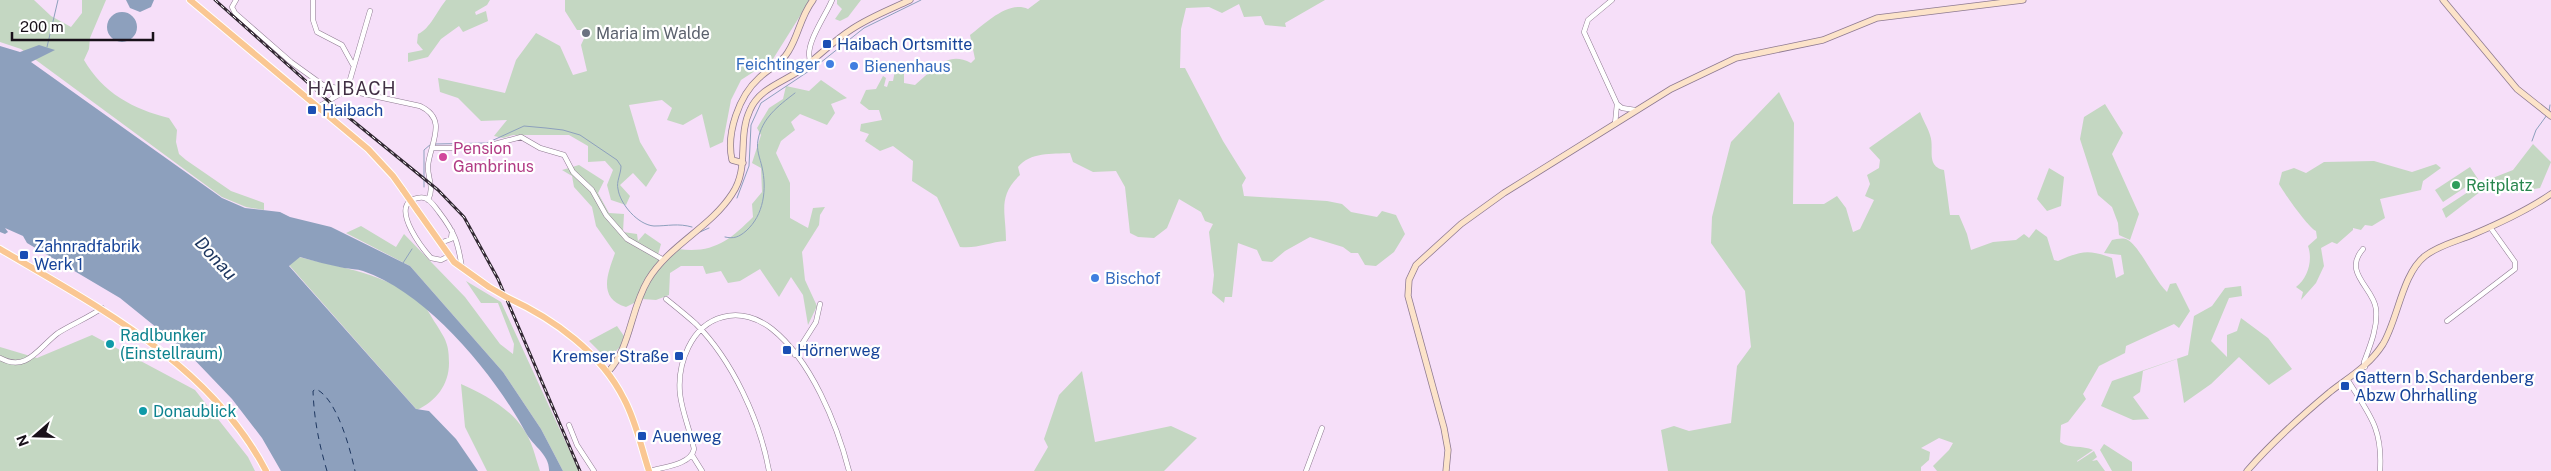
<svg xmlns="http://www.w3.org/2000/svg" width="2551" height="471" viewBox="0 0 2551 471" font-family="'Public Sans',sans-serif">
  <rect width="100%" height="100%" fill="#f6dff9"/>
  <path fill="#c4d7c2" d="M0 0H34L51 16 71 27 82 13V0H106L90 38 89 49 84 60C103 93 133 109 169 118L177 130 176 142 179 154 186 160 231 191 264 203V210L246 207 222 197 21 49 0 42Z
    M446 0H490L487 5 475 12 476 15 486 11 488 21 463 32 459 26 441 39 428 57 408 62V53L423 50 417 43 418 34C430 29 437 11 446 0Z
    M565 0H810L773 59 741 80 731 100 723 142 710 148 702 114 683 125 667 120 672 108 662 100 629 105 640 142 657 170 646 187 633 173 620 185 630 196 626 205 611 200 607 185 613 170 605 161 588 162V146L569 135H513L503 138 494 136 507 120 481 121 458 98 440 92 438 78 505 93 516 60 536 33 560 46 573 75 587 71 581 45 588 30H577L565 11Z
    M837 0H861L848 17 840 21 835 19 842 9 837 4Z
    M1040 0H1325L1285 23 1286 27 1265 25 1261 16 1244 17 1239 4 1222 13 1209 7 1186 8 1181 29 1180 68H1185L1223 141 1246 178 1242 185 1244 196 1327 201 1342 204 1351 212 1377 217 1382 211 1396 215 1405 234 1394 252 1376 266 1365 265 1358 253H1351L1343 247 1310 237 1285 251 1272 262 1262 261 1257 250 1238 243 1232 297H1225L1224 303 1212 293 1214 275 1209 232 1213 224 1205 221 1201 212 1179 199 1167 228 1154 238 1138 237 1130 233 1125 187 1116 171 1093 172 1073 162 1070 153C1052 154 1030 152 1018 167L1020 175C997 197 1006 212 1006 241 989 242 977 249 960 247L937 197 912 181 913 161 893 146 880 151 865 141 869 134 860 131 861 124 882 120 879 110H869L860 103 866 90 876 89 883 76 886 78 884 86 887 87 889 81H893L896 65 904 64V83L915 85C933 70 947 50 971 63L975 59 970 35C985 24 1008 0 1028 9Z
    M821 80 847 98 831 104 835 113 827 125 800 114 791 122 795 130 781 141 776 153 790 183V218L808 228 813 208 825 207 820 215 819 225 802 252 805 280 817 306 808 325 803 295 791 277 779 297 760 269 740 281 728 283 721 271 706 274 703 266H681L670 273 669 295 656 300 642 299 626 307C597 298 608 273 615 253L596 226 592 207 574 187 572 176 562 170 579 165 604 181 598 193 609 213 624 214 623 232 637 234 638 241 645 233 661 244 658 255 662 262 678 249C713 254 730 240 753 217L752 204 762 192 761 168 752 163 761 135 757 128 769 108 783 99 786 86 809 91Z
    M1779 92 1794 123 1793 204H1824L1837 196 1846 208 1853 232 1860 229 1874 200 1865 196 1870 184 1867 175 1879 168 1880 160 1869 148 1920 112C1923 120 1928 128 1930 135 1935 148 1925 166 1944 170L1950 215H1959L1967 234 1971 250 1993 242 2016 240 2024 234 2029 238 2036 229 2047 237 2054 260 2058 261C2081 251 2088 249 2112 258L2116 278 2124 274 2121 255 2104 253 2112 240C2117 239 2123 237 2128 240 2141 248 2154 280 2167 292L2170 284 2176 283 2190 311 2179 328 2174 324 2126 346 2125 353 2099 366 2083 394 2086 399 2068 422 2061 425 2060 442C2069 449 2083 445 2093 450L2077 461 2080 468 2077 462 2094 451 2097 457 2092 461 2097 460 2105 471H1937L1933 466 1949 450 1953 443 1939 438 1921 448 1930 452 1929 460 1921 467V471H1668L1661 430 1674 426 1689 431 1731 423 1737 366 1751 347 1745 291 1711 243 1712 217 1731 142Z
    M2105 104 2123 133 2112 154 2139 214 2130 240 2119 235 2118 223 2112 207 2098 195 2080 139 2084 117Z
    M2533 144 2551 162 2540 188 2511 193 2485 188 2446 218 2442 209 2485 181 2513 170Z
    M2374 161 2412 172 2436 164 2441 168 2423 181 2421 190 2380 199 2385 218 2372 226 2365 225 2361 230 2353 228V230L2337 244 2332 242 2321 248 2324 266 2316 283 2301 300 2303 292 2296 287C2308 278 2313 260 2308 246L2317 238 2316 231C2308 227 2284 193 2279 184L2282 172 2294 168 2306 173 2324 162Z
    M2470 167 2478 179 2443 202 2435 190Z
    M2049 168 2064 177 2061 206 2047 211 2037 199Z
    M361 226 396 247 404 234 465 297 500 344 513 354 514 344 498 303H481L466 281 501 302 579 471H563L541 429 503 372 410 266 346 233Z
    M299 257C342 268 386 273 420 302 427 307 431 317 436 324 446 340 449 344 449 363 449 385 436 401 417 410L289 265Z
    M2241 286 2242 296 2229 298 2211 341 2227 357V335L2237 331 2241 318 2268 338 2292 369 2269 385 2239 357 2211 384 2184 403 2177 359 2143 371 2140 392 2133 397 2149 419 2133 420 2101 406 2112 381 2188 355 2194 316 2212 306 2225 288Z
    M617 326 624 336 620 347 612 355 600 352 589 341Z
    M92 335 195 390 248 457 255 471H0V347L37 358Z
    M1082 371 1095 442 1171 426 1197 438 1164 471H1034L1048 447 1044 439 1059 395Z
    M461 384C482 393 509 408 522 427 532 440 535 456 540 471H487L465 427Z
    M2104 444 2132 462V471H2112L2100 450Z"/>
  <path fill="#8da0bd" d="M126 0H154L151 7 140 12 130 8Z
    M107 27a15 15 0 1 1 30 0a15 15 0 1 1-30 0Z
    M39 45 55 50 31 62 222 198 245 208 280 212 290 217 331 227 410 266 503 372 541 429 563 471H549C550 455 533 446 526 433 494 374 428 293 363 271 357 269 350 269 344 268 329 265 314 261 300 257L289 266 416 409 429 411 456 439 478 471H281L262 438 232 399 188 353 120 298 27 243 23 236 5 228 8 232 5 234 0 232V46L20 52Z"/>
  <g fill="none" stroke-linecap="round" stroke-linejoin="round">
    <path stroke="#8da0bd" stroke-width="1" d="M47 47 58 0
      M2549 111 2550 105
      M2532 141 2536 130 2547 115
      M435 144 487 143 524 126 546 128 563 130 580 135 617 160 621 166C621 174 616 182 618 189 620 204 638 225 654 226 668 226 678 223 692 227
      M424 187V150L431 144
      M737 198 749 166 751 125 761 103 815 67 864 28 921 0
      M700 232 709 228
      M725 237C734 239 739 237 746 231 764 215 767 189 762 167 760 158 756 150 758 140 762 118 778 106 795 93
      M403 263 412 249"/>
    <path stroke="#1e3760" stroke-width="1" stroke-dasharray="6 5" stroke-linecap="butt" d="M327 471C319 444 314 419 313 391L316 389C337 399 350 448 355 471"/>
    <g stroke="#8e7a91" stroke-width="5.5">
      <path id="street" d="M236 0 232 7 235 13 291 62 323 85 420 106C448 119 431 142 428 165 427 178 435 187 428 200
        M313 0V20L317 32 342 45 353 65
        M1612 0 1588 20 1584 32 1617 104 1615 124
        M811 62C802 47 827 14 832 0
        M1617 104 1622 108 1635 110
        M318 107 347 90 370 11
        M432 148H480L521 137 540 148 564 155 573 172 592 190 606 215 627 239 662 259
        M440 243 451 239 452 231
        M2363 249C2342 273 2374 288 2376 309 2378 327 2370 346 2364 362L2365 367
        M449 256 441 260 431 258C422 248 395 213 410 201 414 198 421 197 425 198 431 200 435 207 439 212 455 233 458 242 462 268
        M666 299C676 307 686 315 696 324 732 360 760 420 769 471
        M2447 321 2515 269V262L2490 227
        M795 355 816 322 820 304
        M0 358C27 373 39 347 58 333 72 324 88 318 102 308
        M2347 379C2369 414 2383 428 2380 471
        M569 425 577 445 594 471
        M692 455 702 471
        M650 471C663 467 691 465 694 449 690 430 682 412 680 394 677 364 691 325 723 317 740 312 758 318 772 329 811 360 837 424 849 471
        M1306 471 1322 428"/>
    </g>
    <g stroke="#8e7a91" stroke-width="7">
      <path id="secondary" d="M2443 0 2517 89 2551 116
        M743 163 732 160C726 133 739 96 759 78 768 69 782 63 788 52 799 35 800 17 813 0
        M608 372C631 347 630 310 648 280 669 245 710 228 732 194 750 168 737 137 750 110 759 89 781 83 799 71 817 58 833 41 852 29 870 17 891 9 910 0
        M1446 471 1448 450 1444 428 1408 296 1409 280 1416 265 1461 224 1504 193 1671 89 1736 58 1823 40 1877 18 2023 0
        M2247 471C2272 442 2300 417 2330 392 2349 377 2369 366 2383 344 2398 319 2402 274 2425 256 2439 245 2458 241 2474 234 2500 223 2528 210 2551 194"/>
    </g>
    <g stroke="#fff" stroke-width="8">
      <path id="primary" d="M190 0 368 149 393 176 403 190
        M417 210 454 262 489 287
        M0 249C98 307 211 365 266 471
        M508 298C554 319 601 353 624 399 636 421 641 447 649 471"/>
    </g>
    <use href="#street" stroke="#fff" stroke-width="4.5"/>
    <use href="#secondary" stroke="#fce3c9" stroke-width="5.5"/>
    <use href="#primary" stroke="#fac793" stroke-width="6"/>
    <g stroke="#322833" stroke-width="3">
      <path id="rail" d="M215 0 326 99 438 190 464 217 498 279 580 471"/>
    </g>
    <use href="#rail" stroke="#fff" stroke-width="1" stroke-dasharray="4" stroke-linecap="butt"/>
    <g stroke="#fff" stroke-width="8" stroke-linecap="butt">
      <path id="primary-bridge" d="M403 190 417 210
        M489 287 508 298"/>
    </g>
    <use href="#primary-bridge" stroke="#fac793" stroke-width="6"/>
  </g>
  <circle fill="#6b7280" stroke="#fff" stroke-width="2" cx="586" cy="33" r="5"/>
  <g fill="#1a4fb4" stroke="#fff" stroke-width="2">
    <rect x="822" y="39" width="10" height="10" rx="2.5"/>
    <rect x="307" y="105" width="10" height="10" rx="2.5"/>
    <rect x="19" y="250" width="10" height="10" rx="2.5"/>
    <rect x="782" y="345" width="10" height="10" rx="2.5"/>
    <rect x="674" y="351" width="10" height="10" rx="2.5"/>
    <rect x="2340" y="381" width="10" height="10" rx="2.5"/>
    <rect x="637" y="431" width="10" height="10" rx="2.5"/>
  </g>
  <g fill="#3f7fe0" stroke="#fff" stroke-width="2">
    <circle cx="830" cy="64" r="5"/>
    <circle cx="854" cy="66" r="5"/>
    <circle cx="1095" cy="278" r="5"/>
  </g>
  <circle fill="#d1479c" stroke="#fff" stroke-width="2" cx="443" cy="157" r="5"/>
  <circle fill="#2e9e5b" stroke="#fff" stroke-width="2" cx="2456" cy="185" r="5"/>
  <g fill="#0f9aa8" stroke="#fff" stroke-width="2">
    <circle cx="110" cy="344" r="5"/>
    <circle cx="143" cy="411" r="5"/>
  </g>
  <g text-anchor="middle" dominant-baseline="central" stroke-width="4.5" stroke-linejoin="round" paint-order="stroke">
    <g font-size="16" fill="#5b616d" stroke="#fff" text-anchor="start">
      <text x="596" y="33">Maria im Walde</text>
    </g>
    <g font-size="16" fill="#164399" stroke="#fff" text-anchor="start">
      <text x="837" y="44">Haibach Ortsmitte</text>
      <text x="322" y="110">Haibach</text>
      <text x="34" y="246">Zahnradfabrik<tspan x="34" dy="18">Werk 1</tspan></text>
      <text x="797" y="350">Hörnerweg</text>
      <text x="669" y="356" text-anchor="end">Kremser Straße</text>
      <text x="2355" y="377">Gattern b.Schardenberg<tspan x="2355" dy="18">Abzw Ohrhalling</tspan></text>
      <text x="652" y="436">Auenweg</text>
    </g>
    <g font-size="16" fill="#366cbe" stroke="#fff" text-anchor="start">
      <text x="820" y="64" text-anchor="end">Feichtinger</text>
      <text x="864" y="66">Bienenhaus</text>
      <text x="1105" y="278">Bischof</text>
    </g>
    <g font-size="16" fill="#b23c85" stroke="#fff" text-anchor="start">
      <text x="453" y="148">Pension<tspan x="453" dy="18">Gambrinus</tspan></text>
    </g>
    <g font-size="16" fill="#27864d" stroke="#fff" text-anchor="start">
      <text x="2466" y="185">Reitplatz</text>
    </g>
    <g font-size="16" fill="#0d838f" stroke="#fff" text-anchor="start">
      <text x="120" y="335">Radlbunker<tspan x="120" dy="18">(Einstellraum)</tspan></text>
      <text x="153" y="411">Donaublick</text>
    </g>
    <g font-size="18" letter-spacing="1" fill="#402f43" stroke="#fff">
      <text x="352" y="88">HAIBACH</text>
    </g>
    <g font-size="18" font-style="italic" fill="#1e3760" stroke="#fff">
      <text transform="translate(216 258) rotate(47)">Donau</text>
    </g>
  </g>
  <g transform="translate(35 436) rotate(250)" stroke="#ffffff" stroke-width="4" paint-order="stroke">
  <path d="M0-4L9 19L0 12L-9 19Z" fill="#19111a"/>
  <text y="-8" font-size="14" font-weight="bold" text-anchor="middle" fill="#19111a">N</text>
  </g>
  <path d="M12 32v8h141v-8" fill="none" stroke="#19111a" stroke-width="2.5"/>
  <text x="20" y="32" font-size="15" fill="#19111a" stroke="#ffffff" stroke-width="4" paint-order="stroke">200 m</text>
</svg>
